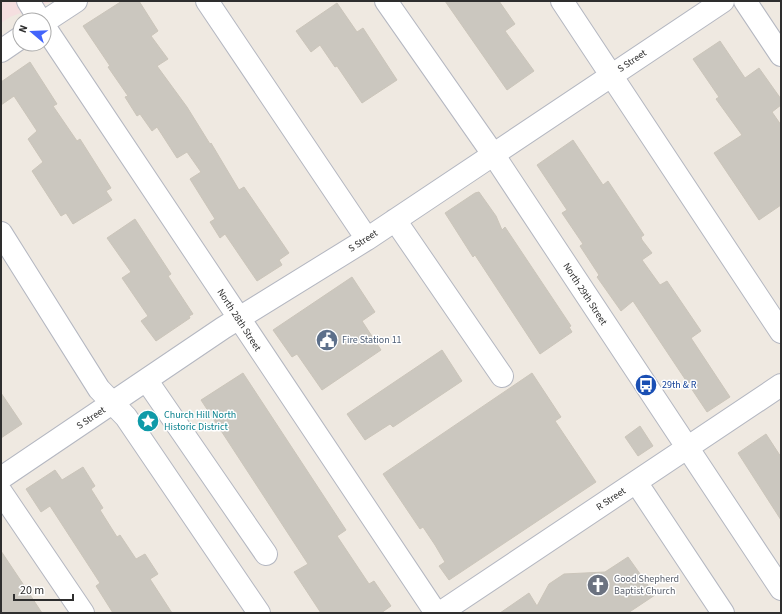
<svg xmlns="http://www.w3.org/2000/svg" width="782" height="614" viewBox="0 0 782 614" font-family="'Source Sans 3',sans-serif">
  <rect width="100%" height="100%" fill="#efe9e1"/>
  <path fill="#f5dfe0" d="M1 1H53L10 17 1 23Z"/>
  <path fill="#cbc7bf" stroke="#cbc5ba" d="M122 1H139L158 31 151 36 168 59 157 66 187 107 210 144 211 143 239 190 244 187 289 253 279 260 282 265 257 281 225 234 220 238 210 222 215 219 190 179 201 172 187 152 177 158 157 127 152 131 140 114 137 116 125 97 128 96 108 67 110 66 83 26Z
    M445 1H499L515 24 505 31 534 71 507 90Z
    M337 3 357 32 363 28 397 80 362 103 337 66 335 67 320 45 311 52 296 31Z
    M720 41 745 78 759 68 781 99V105L772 112 781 125V205L759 220 714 153 742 135 716 99 719 97 693 59Z
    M30 62 57 104 53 106 77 141 80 139 111 188 106 191 112 200 73 224 66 213 61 216 32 171 43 162 28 139 37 131 14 96 1 105V82Z
    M573 140 603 185 608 181 644 235 641 237 642 240 652 253 642 260 660 285 667 281 701 331 691 338 730 397 707 412 633 301 621 311 597 277 599 275 580 246 583 244 562 213 567 210 537 165Z
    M479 192 496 216 502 230 505 227 571 326 569 327 572 332 540 354 475 255 473 257 445 213 475 193Z
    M135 219 171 274 168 276 193 314 189 316 190 318 156 341 141 321 148 316 122 278 131 272 107 238Z
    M352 277 375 312 362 321 381 350 322 390 297 354 292 357 273 330Z
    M442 350 462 381 393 427 390 424 365 440 347 414Z
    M243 373 346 530 337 536 369 584 374 581 391 606 381 613H321L294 572 308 564 201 400Z
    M532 373 561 417 555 421 596 482 449 580 439 566 445 562 435 545 423 527 420 529 383 474Z
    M1 393 22 424 1 438Z
    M640 426 653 446 638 456 625 437Z
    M766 434 781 457V520L738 453Z
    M83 467 95 486 91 489 103 508 100 510 117 537 120 535 136 559 145 554 158 574 150 579 172 613H113L96 586 100 583 50 506 41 512 26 489 55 470 62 480Z
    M1 551 25 587 42 613H1Z
    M628 557 655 595 628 613H500L529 593 537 606 549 584 564 574 605 572Z"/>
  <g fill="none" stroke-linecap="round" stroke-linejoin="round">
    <g stroke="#b4b7c1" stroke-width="24">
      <path id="minor" d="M28 1 40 20
        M207 1 367 239
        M386 1 493 154 781 589
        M562 1 781 332
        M745 1 781 55
        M44 22 76 1
        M44 26 436 613
        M1 51 20 38
        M395 220 502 376
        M1 233 99 389 126 417 259 613
        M147 381 266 554
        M1 478 223 328 367 239 723 1
        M636 482 723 613
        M1 492 83 613
        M440 613 781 385"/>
    </g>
    <use href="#minor" stroke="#fff" stroke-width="22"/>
  </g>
  <defs>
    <g id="civic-disc" transform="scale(1.15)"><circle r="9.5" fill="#5c6f8a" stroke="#fff"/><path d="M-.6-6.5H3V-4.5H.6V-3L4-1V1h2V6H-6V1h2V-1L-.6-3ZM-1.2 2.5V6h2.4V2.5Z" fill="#fff"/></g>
    <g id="bus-disc" transform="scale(1.15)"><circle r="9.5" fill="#1a4fb4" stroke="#fff"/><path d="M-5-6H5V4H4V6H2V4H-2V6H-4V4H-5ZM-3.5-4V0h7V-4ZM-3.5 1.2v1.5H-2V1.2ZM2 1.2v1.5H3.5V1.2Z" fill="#fff"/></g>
    <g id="sight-disc" transform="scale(1.15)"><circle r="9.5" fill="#0f9aa8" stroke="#fff"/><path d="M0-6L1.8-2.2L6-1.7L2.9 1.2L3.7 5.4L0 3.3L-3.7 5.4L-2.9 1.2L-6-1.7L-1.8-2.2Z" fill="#fff"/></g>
    <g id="church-disc" transform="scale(1.15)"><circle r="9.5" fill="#6b7280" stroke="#fff"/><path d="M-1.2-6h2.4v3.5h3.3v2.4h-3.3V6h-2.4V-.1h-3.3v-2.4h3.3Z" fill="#fff"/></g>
  </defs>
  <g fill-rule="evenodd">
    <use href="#civic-disc" x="327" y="340"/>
    <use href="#bus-disc" x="646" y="385"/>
    <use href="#sight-disc" x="148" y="421"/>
    <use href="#church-disc" x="598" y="585"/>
  </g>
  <g text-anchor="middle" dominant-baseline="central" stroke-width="3" stroke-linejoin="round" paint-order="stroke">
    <g font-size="10" fill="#2e2e2e" stroke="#fff">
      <text transform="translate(632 61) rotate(-34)">S Street</text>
      <text transform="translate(363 241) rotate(-33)">S Street</text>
      <text transform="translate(585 294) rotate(57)">North 29th Street</text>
      <text transform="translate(239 320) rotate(57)">North 28th Street</text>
      <text transform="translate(91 418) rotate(-34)">S Street</text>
      <text transform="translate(611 499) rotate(-34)">R Street</text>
    </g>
    <g font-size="10" fill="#4e5e75" stroke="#fff" text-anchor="start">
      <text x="342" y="340">Fire Station 11</text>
    </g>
    <g font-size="10" fill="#164399" stroke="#fff" text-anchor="start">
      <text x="662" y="385">29th &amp; R</text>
    </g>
    <g font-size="10" fill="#0d838f" stroke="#fff" text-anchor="start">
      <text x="164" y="415">Church Hill North<tspan x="164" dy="12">Historic District</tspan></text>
    </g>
    <g font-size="10" fill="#5b616d" stroke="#fff" text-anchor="start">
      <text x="614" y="579">Good Shepherd<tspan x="614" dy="12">Baptist Church</tspan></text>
    </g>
  </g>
  <rect width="782" height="614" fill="none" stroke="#2e2e2e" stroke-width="4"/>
  <g transform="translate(32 32) rotate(289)"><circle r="19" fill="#ffffff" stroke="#ababab"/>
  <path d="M0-3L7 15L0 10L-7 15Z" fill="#4264fb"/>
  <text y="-6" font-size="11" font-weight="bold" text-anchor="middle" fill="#2e2e2e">N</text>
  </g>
  <path d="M14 594v6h59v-6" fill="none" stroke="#2e2e2e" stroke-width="2"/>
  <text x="20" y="594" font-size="12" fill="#2e2e2e" stroke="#ffffff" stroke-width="3" paint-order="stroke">20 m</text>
</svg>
